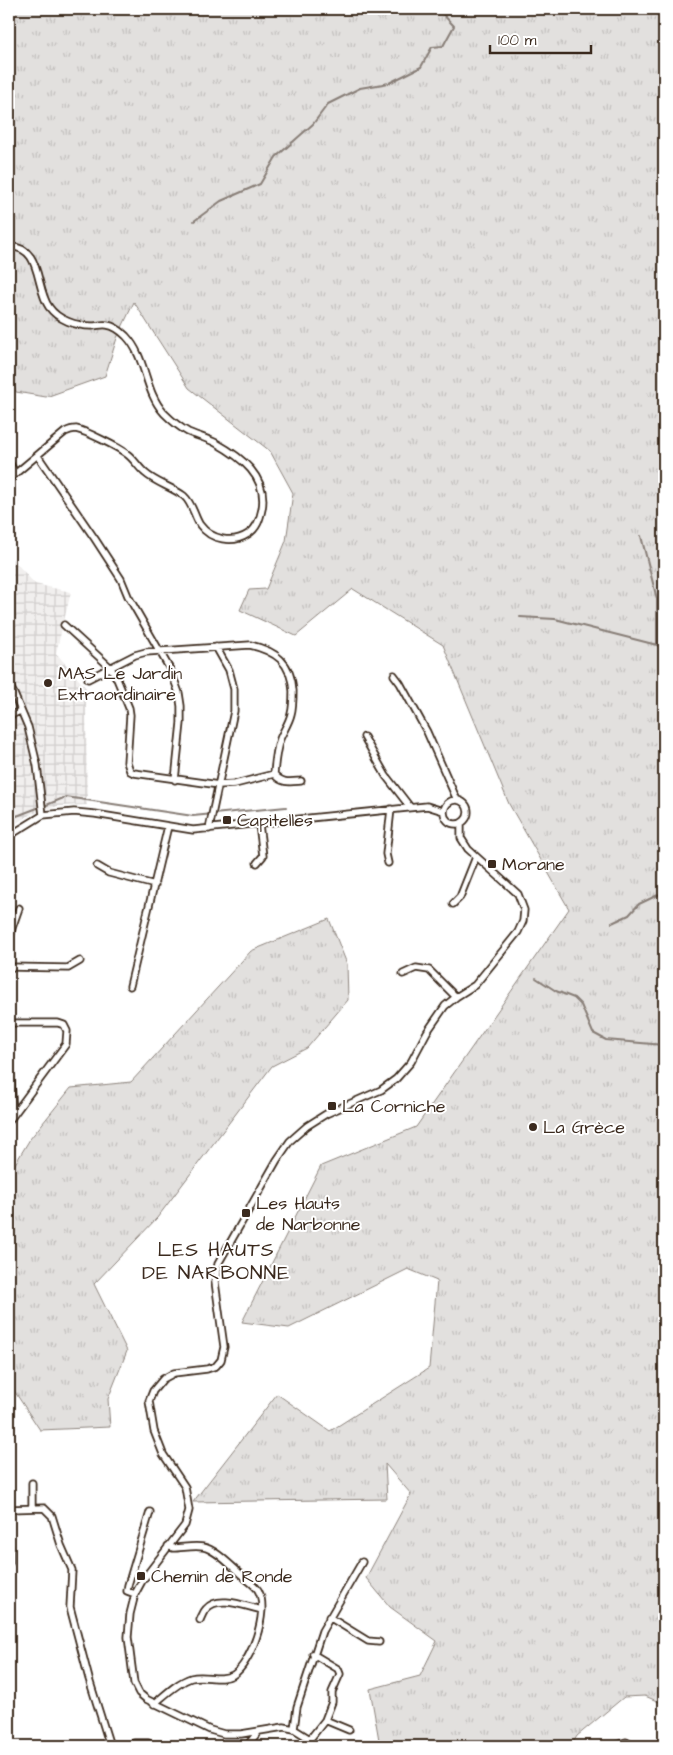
<svg xmlns="http://www.w3.org/2000/svg" width="673" height="1755" viewBox="0 0 673 1755" font-family="'Architects Daughter',sans-serif">
  <defs>
    <pattern id="industrial-grid" width="8" height="8" patternUnits="userSpaceOnUse" patternTransform="scale(1.25)"><rect width="8" height="8" fill="#f1efee"/><path d="M0 4h8M4 0v8" fill="none" stroke="#d0cdcc"/></pattern>
    <pattern id="grass-tufts" width="24" height="20" patternUnits="userSpaceOnUse" patternTransform="scale(1.25)"><rect width="24" height="20" fill="#e2e0de"/><path d="M3 7l-1-3M5 7V3M7 7l1-3M15 17l-1-3M17 17v-4M19 17l1-3" fill="none" stroke="#c3c0be"/></pattern>
  </defs>
  <rect width="100%" height="100%" fill="#fff"/>
  <filter id="ink" filterUnits="userSpaceOnUse"><feTurbulence type="fractalNoise" baseFrequency=".02" numOctaves="2"/><feDisplacementMap in="SourceGraphic" scale="10" xChannelSelector="R" yChannelSelector="G"/><feConvolveMatrix kernelMatrix="1 2 1 2 8 2 1 2 1" color-interpolation-filters="sRGB"/></filter>
  <g filter="url(#ink)">
    <path fill="url(#industrial-grid)" d="M9 555 35 584 71 592 56 653 86 688 87 805 58 806 31 814 9 828Z"/>
    <path fill="url(#grass-tufts)" stroke="#8e857e" d="M9 9H664V1704L645 1696 624 1697 577 1736 571 1746H383L379 1740 370 1689 420 1676 437 1641 390 1607 366 1578 411 1494 385 1464 387 1499 193 1502 277 1394 330 1431 429 1368 437 1281 408 1269 289 1328 242 1322 321 1166 416 1127 569 909 509 804 443 645 353 589 296 636 240 610 249 590 266 589 286 541 293 493 270 451 189 388 134 302 117 338 105 376 46 397 16 392 9 374Z
      M329 919 347 964 348 1000 307 1048 272 1066 157 1218 94 1284 127 1351 108 1399 110 1427 40 1430 9 1383V1174L30 1139 71 1088 131 1082 251 951Z"/>
    <g fill="none" stroke-linecap="round" stroke-linejoin="round">
      <path stroke="#887e77" stroke-width="2" d="M194 221 221 201 260 184 276 157 313 124 328 104 360 88 389 83 421 67 432 47 443 46 454 26 438 9
        M641 536 657 599V644
        M520 617 555 619 657 645 664 650
        M44 806 66 797 193 816 286 807
        M9 819 40 807
        M612 923 629 915 639 904 662 893 664 866
        M536 978 556 991 574 998 581 1005 593 1033 606 1040 664 1045"/>
      <g stroke="#3b2a1e" stroke-width="9">
        <path id="street" d="M9 247C42 245 35 288 49 307 58 320 76 326 92 326 97 326 102 324 107 325 114 326 121 331 126 336 147 358 144 391 164 413 171 420 179 427 188 432 197 436 207 438 216 443 241 457 268 477 262 509 260 519 257 529 248 534 233 544 211 540 200 525 194 516 193 504 184 496 172 487 156 483 145 473 138 467 134 459 127 454 118 447 86 431 76 429 72 429 69 430 65 432L9 479
          M38 456 95 539 121 579 128 596 171 671 179 693 181 706V723L175 780
          M9 462 15 473
          M64 625 111 668 117 679 129 708 130 715 127 762 130 771 134 773 219 785 235 784 274 774
          M394 675 400 683 427 732 457 800
          M88 679 135 655 146 652 250 645C276 651 291 662 293 691 293 698 293 707 291 714 289 723 283 731 280 739 276 750 275 762 274 774 282 784 290 782 301 781
          M9 685 14 694 28 727 37 765 43 815
          M9 716 20 711
          M364 737 386 776 410 807
          M444 812a12 12 0 1 1 24 0a12 12 0 1 1-24 0Z
          M209 829 234 711V689L229 670 216 647
          M9 836 43 815 74 812 95 814 193 830 427 806 443 811
          M257 863 263 856 259 824
          M388 863 386 854 391 809
          M97 866 109 873 155 885
          M453 904 460 897 476 857
          M9 922 12 928 9 944
          M12 928 19 908
          M9 967 68 968 80 961
          M403 974 416 968 429 970 456 997
          M130 986 168 826
          M9 1023H58L64 1025 67 1031 66 1044 9 1121
          M9 1047 13 1115
          M32 1483V1508
          M9 1509 44 1508 52 1516 61 1545 72 1570 70 1607 89 1679 110 1746
          M9 1546V1563
          M135 1594 127 1591 128 1585 150 1512
          M329 1617 368 1641 379 1642
          M200 1620C202 1616 203 1612 206 1609 218 1594 247 1607 262 1610
          M154 1704C165 1695 178 1682 191 1678 205 1674 219 1682 233 1675 251 1664 269 1612 259 1592 257 1586 248 1581 243 1576 233 1568 216 1549 203 1547 194 1545 182 1548 173 1548L168 1546
          M325 1720 349 1730
          M294 1729 297 1707 322 1631 362 1562
          M310 1739 325 1720 332 1702V1692L340 1674 338 1669 313 1654
          M128 1746 134 1743H148
          M247 1746 258 1732
          M313 1746 310 1739 294 1729 284 1727 241 1734H224L210 1730 146 1699 139 1693 134 1683 128 1637 130 1614 135 1594 142 1581 185 1525 189 1510 185 1487 163 1454 154 1431 149 1401 153 1391 163 1379 174 1373 207 1369 216 1366 221 1360 224 1347 215 1282 218 1264 277 1160 290 1141 307 1126 326 1114 381 1090 396 1079 411 1062 427 1032 445 1006 456 997 475 985 518 932 523 921 524 910 518 894 468 849 461 838V824
          M613 1746 626 1742 633 1746"/>
      </g>
      <use href="#street" stroke="#fff" stroke-width="5.5"/>
    </g>
  </g>
  <g fill="#3b2a1e" stroke="#fff" stroke-width="2">
    <circle cx="48" cy="683" r="5"/>
    <rect x="222" y="815" width="10" height="10" rx="2.5"/>
    <rect x="487" y="859" width="10" height="10" rx="2.5"/>
    <rect x="327" y="1101" width="10" height="10" rx="2.5"/>
    <circle cx="533" cy="1127" r="5"/>
    <rect x="241" y="1208" width="10" height="10" rx="2.5"/>
    <rect x="136" y="1571" width="10" height="10" rx="2.5"/>
  </g>
  <g text-anchor="middle" dominant-baseline="central" stroke-width="4" stroke-linejoin="round" paint-order="stroke">
    <g font-size="18" fill="#3b2a1e" stroke="#fff" text-anchor="start">
      <text x="58" y="673">MAS Le Jardin<tspan x="58" dy="21">Extraordinaire</tspan></text>
      <text x="237" y="820">Capitelles</text>
      <text x="502" y="864">Morane</text>
      <text x="342" y="1106">La Corniche</text>
      <text x="543" y="1127">La Grèce</text>
      <text x="256" y="1203">Les Hauts<tspan x="256" dy="21">de Narbonne</tspan></text>
      <text x="151" y="1576">Chemin de Ronde</text>
    </g>
    <g font-size="20" letter-spacing="1" fill="#3b2a1e" stroke="#fff">
      <text x="216" y="1250">LES HAUTS<tspan x="216" dy="23">DE NARBONNE</tspan></text>
    </g>
  </g>
  <rect width="673" height="1755" fill="none" stroke="#fff" stroke-width="30"/>
  <rect x="15" y="15" width="643" height="1725" fill="none" stroke="#3b2a1e" stroke-width="2" filter="url(#ink)"/>
  <path d="M490 45v8h101v-8" fill="none" stroke="#3b2a1e" stroke-width="2.5"/>
  <text x="498" y="45" font-size="15" fill="#3b2a1e" stroke="#ffffff" stroke-width="4" paint-order="stroke">100 m</text>
</svg>
